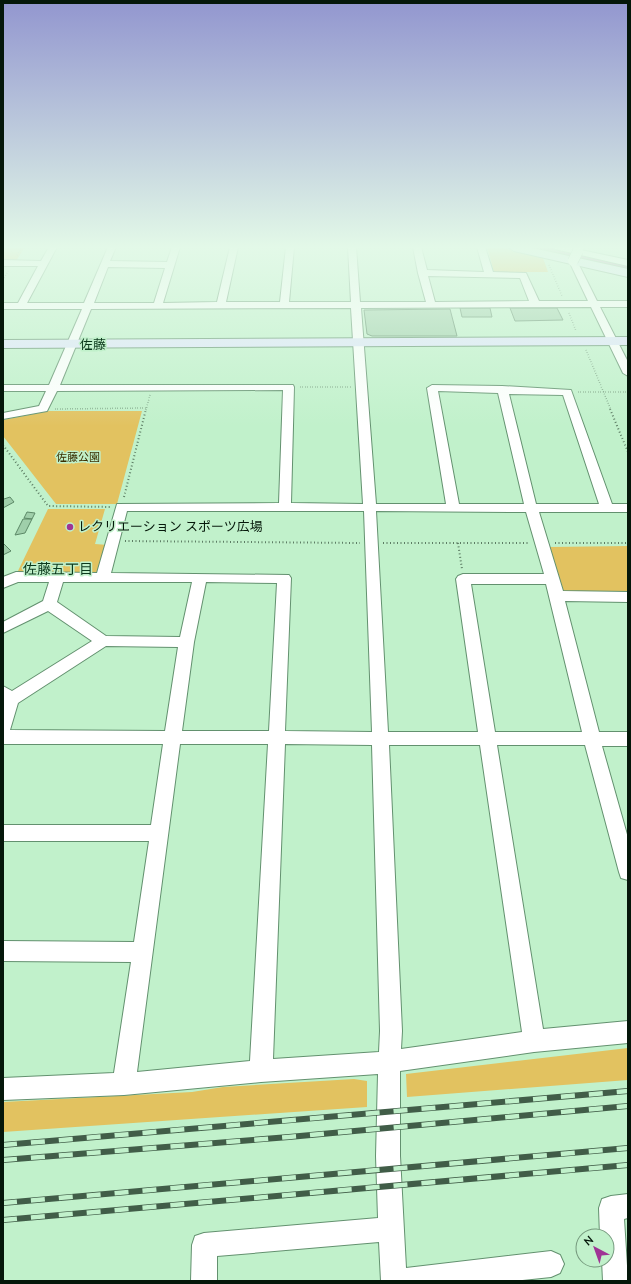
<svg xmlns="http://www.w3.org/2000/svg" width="631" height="1284" viewBox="0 0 631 1284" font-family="'Nunito Sans','Noto Sans JP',sans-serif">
  <rect width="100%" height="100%" fill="#c1f1cb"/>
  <path fill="#e2c260" d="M3 247H25L16 261H3Z
    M487 247H499L543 258 548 272H494Z
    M49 411H142L117 504H56L3 436V420Z
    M48 509H105L95 544 108 545 100 570 94 573H17Z
    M628 546V592L562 591 550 547Z
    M628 1048V1080L407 1097 406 1074Z
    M354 1079 367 1081V1107L3 1132V1102L192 1092 223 1087Z"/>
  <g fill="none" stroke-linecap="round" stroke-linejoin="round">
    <path fill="#b269a9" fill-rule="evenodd" d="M535 247H558L628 263V271L537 250Z"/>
  </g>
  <path fill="#9fcfaa" stroke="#5c8967" d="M460 308H490L492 317H462Z
    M510 308H557L563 320 515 321Z
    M450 309 457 336H372L367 334 364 310Z
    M10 497 14 502 3 508V498L4 499Z
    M27 512 35 513 32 519 24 518Z
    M23 519H32L25 533 15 535Z
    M3 543 11 551 3 555Z"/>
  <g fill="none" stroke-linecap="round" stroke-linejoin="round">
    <g stroke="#63916f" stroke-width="2">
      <path id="street" d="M49 247H57L27 303H84L108 247H116L110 261 167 262 172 247H180L163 303 217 302 230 247H238L226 302H280L286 247H294L289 302H351L348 247H356L360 302H426L418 273 413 247H421L427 270 484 272 477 247H485L493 272 526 273 539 301H588L569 261 573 258 576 259 597 301H628V307H600L628 362V376L623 373 591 307 361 308 376 504H446L427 388 432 385 502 386 571 390 612 504H628V512H539L563 591 628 592V602L565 601 599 732H628V746H602L628 838V880L621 878 619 872 585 745H497L543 1029 628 1021V1043L534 1052 400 1071V1156L406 1268 551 1251 560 1255 564 1264 560 1273 551 1277 513 1281H381L379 1242 217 1256V1281H191L192 1245 195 1236 204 1233 378 1218 376 1156 378 1074 261 1082 124 1095 3 1100V1078L114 1073 131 962 3 961V941L134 942 149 841H3V825H151L163 744H3V686L12 691 92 641 48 611 3 633V622L43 601 49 582H18L3 588V577L16 572 97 573 117 504 279 503 283 390 57 391 47 411 3 419V413L39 406 46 391H3V385H49L82 309H3V303H18L38 266H3V260L41 261ZM108 267 165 268 154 303H94ZM428 276 520 278 529 301 435 302ZM351 308 363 504 291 503 294 387 293 385H60L91 309ZM438 391 498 393 524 504H459ZM509 394 563 395 599 504H536ZM127 511H364L372 732 285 731 291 578 289 575 111 573ZM376 511 526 512 544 574H463L458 576 456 579 478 732H388ZM63 582H192L180 637 106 636 57 602ZM206 582 277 583 269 731H182L194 642ZM471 584H546L582 732H495ZM106 646 178 647 165 731 10 730 18 703ZM180 744H268L250 1061 137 1072ZM285 744 372 745 380 1031 379 1052 273 1059ZM389 745H480L522 1032 401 1049 402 1031Z
        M554 247H567L628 260V266L555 249Z
        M628 1194V1218L624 1219 628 1281H603L602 1260H607V1236H600L599 1208 602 1199 611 1196Z"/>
    </g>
    <g stroke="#63916f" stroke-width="2">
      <path id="secondary" d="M508 247H528L628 269V277L514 251Z
        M628 337V345L3 348V340Z"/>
    </g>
    <path stroke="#5d7d64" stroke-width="1.5" stroke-dasharray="0.5 2" stroke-linecap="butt" d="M17 255 22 247
      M549 265 562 296
      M3 280 8 271
      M569 313 576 331
      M586 350 611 410
      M300 387H351
      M578 392H628
      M55 409 146 408
      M146 410 150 395"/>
    <path stroke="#5d7d64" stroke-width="2" stroke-dasharray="1 2.5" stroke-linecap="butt" d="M610 409 628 452
      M3 445 48 506 111 507
      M124 497 146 409
      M125 541 360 543
      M383 543H528
      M458 543 462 569
      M555 543H628"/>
    <use href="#street" fill="#fff" fill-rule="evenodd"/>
    <use href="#secondary" fill="#e0e6fc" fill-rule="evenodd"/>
    <g stroke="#415d48" stroke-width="6">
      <path id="rail" d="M3 1145 628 1091
        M3 1160 289 1137 628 1106
        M3 1203 628 1148
        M3 1220 628 1165"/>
    </g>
    <use href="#rail" stroke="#c1f1cb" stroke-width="4.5" stroke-dasharray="14" stroke-linecap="butt"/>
    <g stroke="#63916f" stroke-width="11" stroke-linecap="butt">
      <path id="street-bridge" d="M573 261 578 251"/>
    </g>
    <use href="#street-bridge" stroke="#fff" stroke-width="10"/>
  </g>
  <linearGradient id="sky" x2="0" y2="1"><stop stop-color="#9296cf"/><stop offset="0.58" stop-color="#e3f9e8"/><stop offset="1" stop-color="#e3f9e8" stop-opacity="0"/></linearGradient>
  <rect width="631" height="426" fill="url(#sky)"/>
  <circle fill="#9f3495" stroke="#c1f1cb" stroke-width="1.5" cx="70" cy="527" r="4"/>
  <g text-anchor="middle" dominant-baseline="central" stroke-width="3" stroke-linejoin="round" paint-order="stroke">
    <g font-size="11" fill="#3b2e01" stroke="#c1f1cb">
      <text x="78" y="457">佐藤公園</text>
    </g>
    <g font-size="13" fill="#0b391c" stroke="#c1f1cb">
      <text x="93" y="345">佐藤</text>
    </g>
    <g font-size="13" fill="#05170a" stroke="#c1f1cb" text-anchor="start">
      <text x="78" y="527">レクリエーション スポーツ広場</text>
    </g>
    <g font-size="14" fill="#0b391c" stroke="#c1f1cb">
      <text x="58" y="569">佐藤五丁目</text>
    </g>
  </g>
  <rect width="631" height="1284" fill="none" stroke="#05170a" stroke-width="8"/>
  <g transform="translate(595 1248) rotate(319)"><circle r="19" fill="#c1f1cb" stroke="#769a7e"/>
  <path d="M0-3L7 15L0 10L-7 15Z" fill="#9f3495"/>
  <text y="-6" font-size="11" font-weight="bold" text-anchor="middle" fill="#05170a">N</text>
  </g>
</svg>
